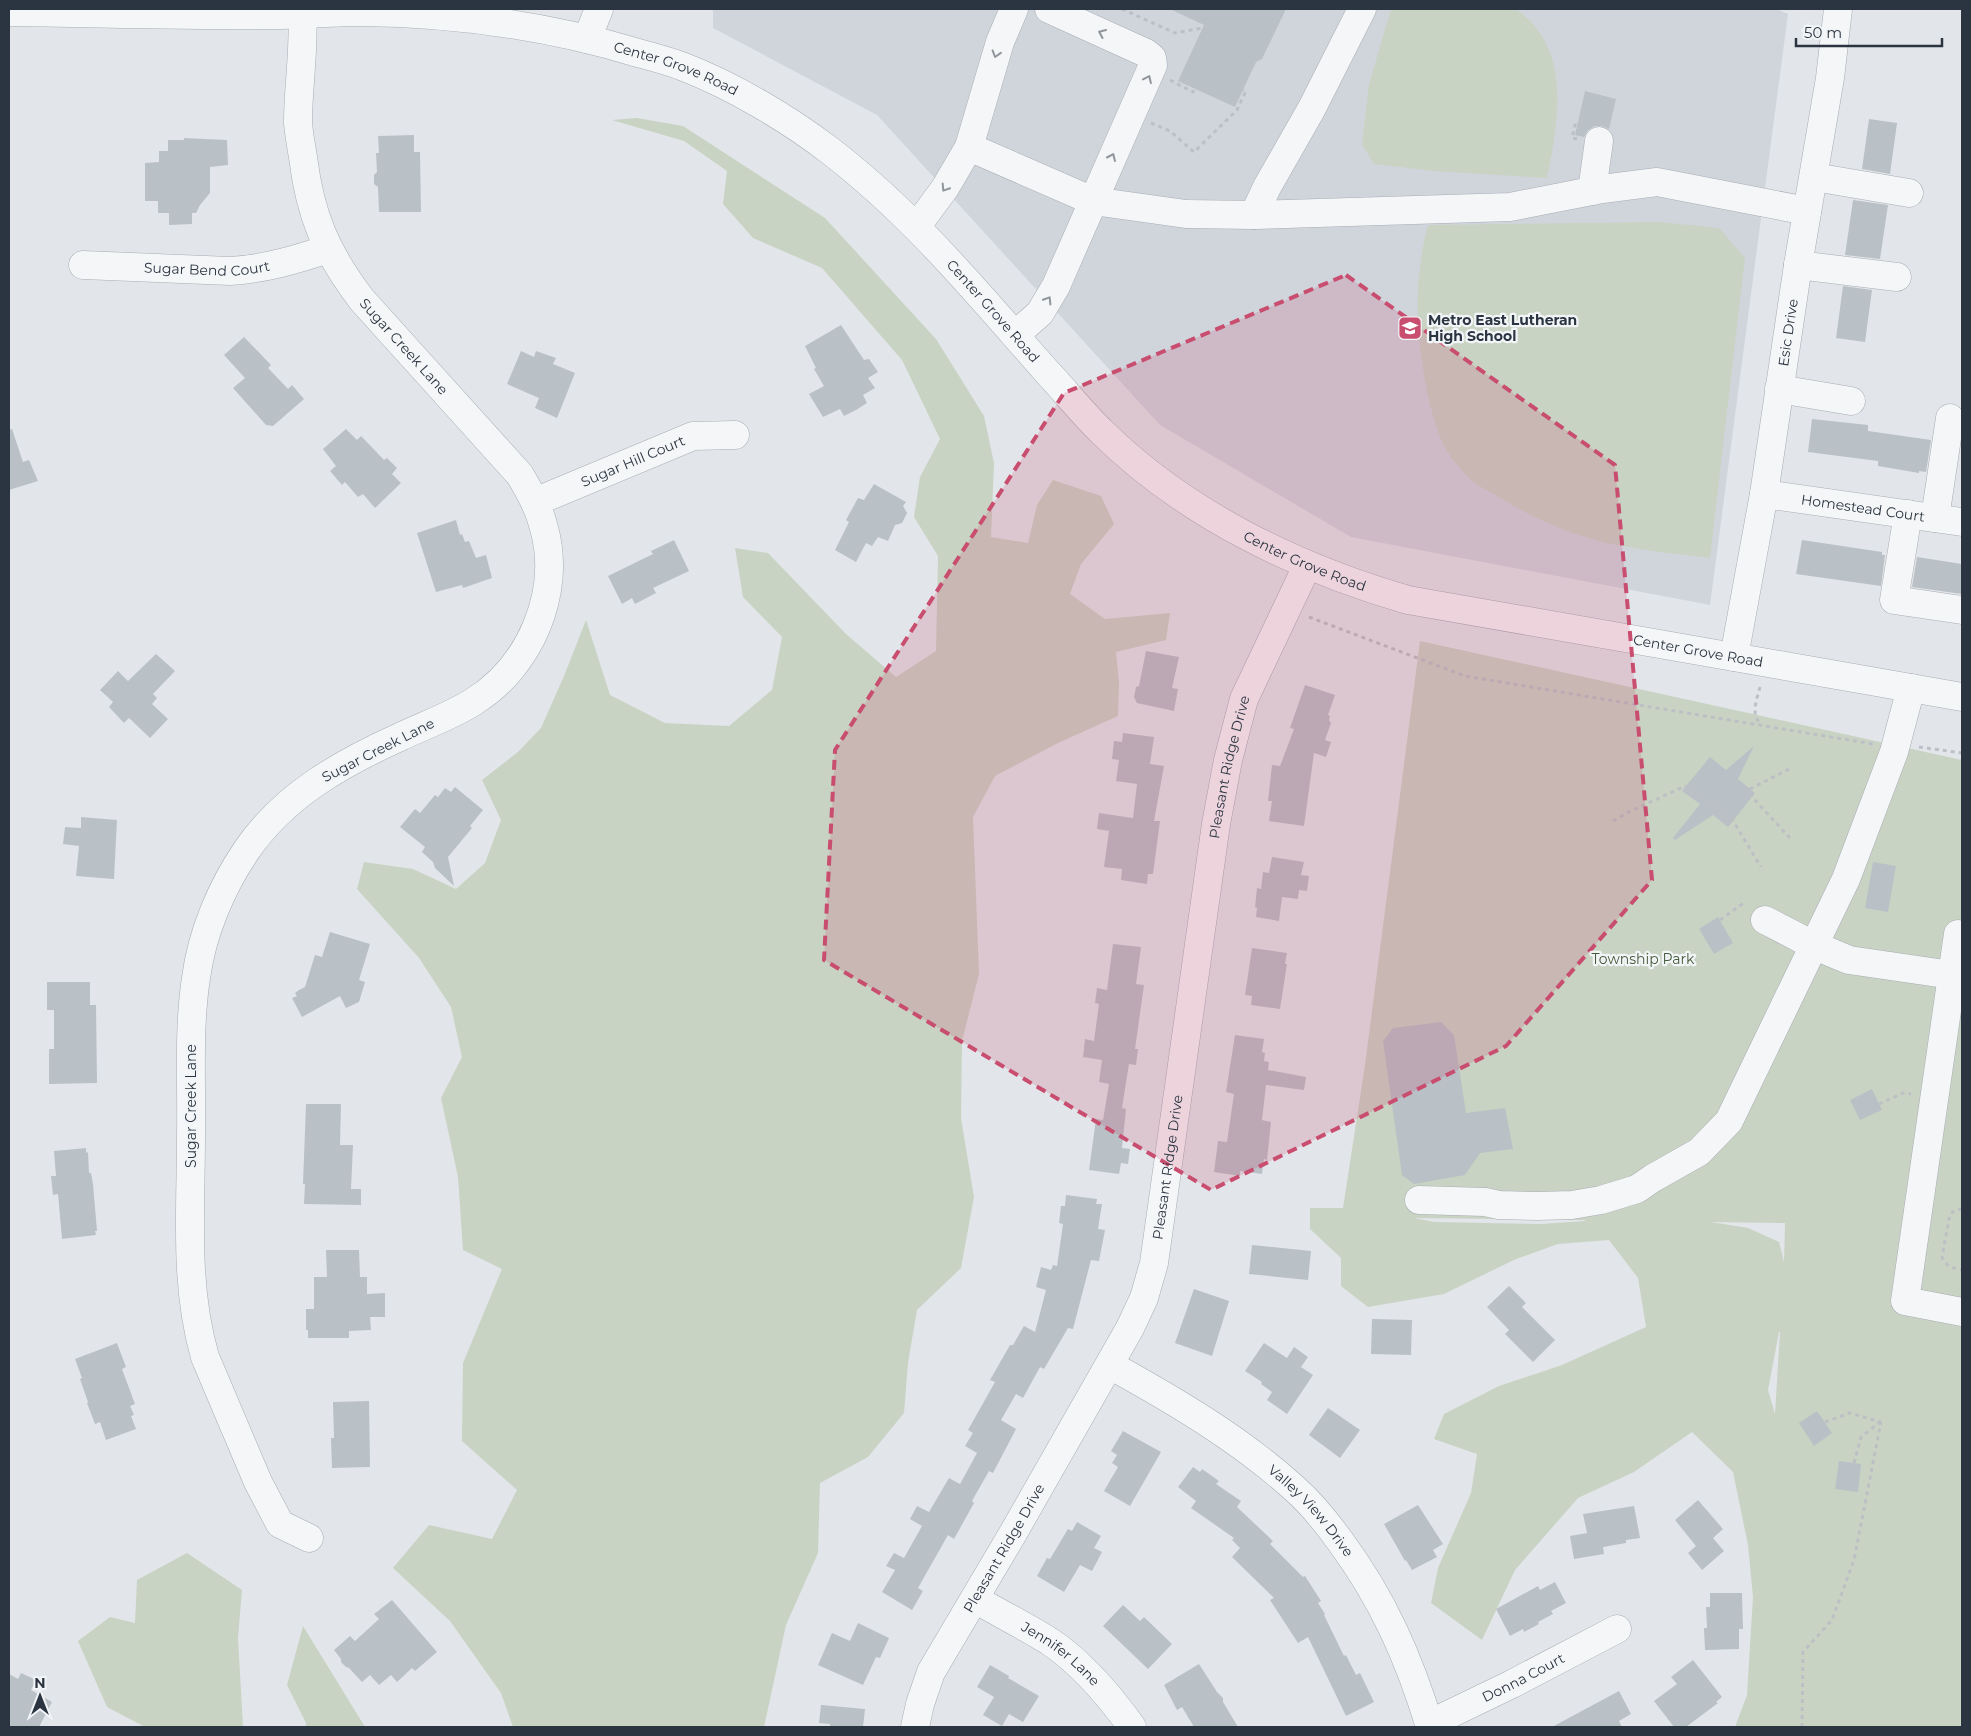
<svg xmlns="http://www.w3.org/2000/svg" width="1971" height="1736" viewBox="0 0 1971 1736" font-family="Montserrat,sans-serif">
  <rect width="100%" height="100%" fill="#e2e6ea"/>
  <path fill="#d0d5dc" d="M713 9H1776L1788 14 1710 605 1351 537 1160 425 877 115 713 28Z"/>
  <path fill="#c9d3c3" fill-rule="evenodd" d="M1391 9H1516C1572 48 1559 120 1547 178L1433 171 1374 164 1362 144 1369 84Z
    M637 118 683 126 825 218 936 339 984 416 994 463 991 537 1028 543 1037 505 1053 480 1101 496 1114 524 1081 564 1070 594 1105 619 1170 613 1166 640 1116 652 1119 682 1118 716 1058 743 995 776 973 817 979 974 962 1041 961 1118 974 1197 961 1268 917 1310 908 1363 904 1413 868 1457 820 1483 818 1553 786 1625 764 1727H513L501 1693 450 1621 393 1568 429 1525 492 1539 517 1490 462 1441 463 1363 502 1269 463 1250 458 1177 441 1098 462 1057 451 1007 419 958 357 889 364 862 413 869 456 889 485 863 501 820 482 780 518 752 541 728 564 676 586 620 610 695 665 723 729 726 772 690 782 637 743 597 735 548 768 553 846 634 896 677 936 651 938 556 914 517 920 477 940 439 902 360 822 268 753 238 723 204 727 171 684 141 612 120Z
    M1659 222 1719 228 1745 258 1710 558C1678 554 1645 551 1613 544 1571 536 1530 517 1494 494 1487 490 1478 486 1471 480 1464 473 1455 463 1449 454 1436 435 1426 391 1423 368 1415 314 1415 277 1428 225Z
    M1420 641 1962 760V1727H1735L1747 1695 1753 1597 1748 1545 1733 1472 1692 1432 1634 1472 1578 1498 1515 1570 1482 1640 1431 1603 1438 1568 1471 1493 1477 1454 1434 1439 1444 1414 1499 1386 1562 1365 1646 1327 1638 1278 1609 1240 1558 1244 1516 1259 1444 1294 1368 1307 1341 1286V1258L1310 1229V1208H1343L1365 1065ZM1414 1218 1585 1220V1221L1541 1224 1434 1222ZM1711 1222 1785 1223 1784 1262 1779 1242 1748 1228ZM1779 1332H1780L1775 1414 1768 1390Z
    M187 1553 242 1590 238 1638 243 1727H145L107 1707 78 1641 110 1617 135 1623 137 1580Z
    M303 1626 365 1727H306V1723L287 1685Z"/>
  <path fill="#b9c0c6" d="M1170 9H1286L1262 59 1256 62 1235 107 1178 81 1204 25Z
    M1585 91 1616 99 1609 129 1602 126H1594L1587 131 1584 137 1575 135Z
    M1869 119 1897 123 1890 174 1862 169Z
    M414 135V152H420L421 212H379L378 187 374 184V175L377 172 376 153H379L378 136Z
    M184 138 227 140 228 165 210 167V193L200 205 196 213H192V224L169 225V213H158V201H145V163L159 162V151H168V140H184Z
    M1853 200 1888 205 1880 259 1845 255Z
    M1843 286 1872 290 1865 342 1836 338Z
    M841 325 864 360 869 359 878 372 868 378 875 388 863 395 867 403 856 410 844 416 840 409 823 417 809 394 824 386 814 369 816 368 805 346Z
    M244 337 271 365 268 368 288 389 292 385 304 399 273 426 266 425 233 388 245 378 224 355Z
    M521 351 534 357 536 351 556 358 553 364 575 373 557 418 535 408 539 398 507 384Z
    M1812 419 1868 425V431L1931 440 1926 472 1919 471V473L1878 466V461L1808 452Z
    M12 429 23 462 29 460 38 481 9 490V430Z
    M346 429 357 440 361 436 384 460 387 458 397 468 392 474 401 483 375 508 363 494 358 497 345 482 342 485 330 471 336 466 323 449Z
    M874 484 906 502 903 506 907 513 902 523 895 525 888 541 878 537 872 546 866 543 856 562 835 550 849 522 846 520 858 498 864 500Z
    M456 520 460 535 462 534 465 542 469 541 476 558 486 555 492 578 463 588 462 585 436 592 417 533Z
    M674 540 689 571 653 588 656 593 635 604 632 598 622 604 608 576 653 554 651 551Z
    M1802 540 1882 552V555H1885L1881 586 1796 574Z
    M1917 557 1962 564V594L1912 587Z
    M1146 651 1179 657 1172 688 1178 689 1174 711 1137 703 1134 697 1136 687 1139 686Z
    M156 654 175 671 153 694 157 698 152 704 168 719 150 738 129 718 124 723 109 707 113 702 100 690 118 671 128 681Z
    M1305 685 1335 695 1328 715 1330 716 1329 720 1331 723 1325 740 1331 742 1326 757 1314 753 1304 826 1269 821 1272 801H1268L1272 765 1280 766 1294 729 1290 728Z
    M1123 733 1154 737 1150 764 1164 766 1154 821H1160L1153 874H1148L1147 884 1121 880 1122 869 1104 867 1109 831 1097 829 1099 813 1133 818 1137 784 1116 781 1119 760 1112 759 1114 741 1122 742Z
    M1754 746 1738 779 1755 793 1733 821 1728 827 1713 815 1675 840 1673 838 1700 804 1682 791 1710 757 1726 770Z
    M455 787 483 810 470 826 472 828 448 857 454 886 435 868 433 862 422 852 425 847 400 827 415 809 420 813 435 795 438 797 445 788 451 792Z
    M81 817 117 820 114 879 76 876 79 846 63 844 65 827 81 828Z
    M1272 857 1304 862 1301 875 1309 876 1307 891 1299 890 1298 899 1282 897 1279 921 1256 917 1257 908 1255 907 1257 888 1261 889 1263 872 1269 873Z
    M1873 862 1896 866 1888 912 1865 908Z
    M1718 917 1733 943 1714 954 1699 929Z
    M330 932 370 944 359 980 365 982 359 1002 346 1008 340 996 302 1017 292 998 297 996 295 993 299 990 305 987 315 955 322 957Z
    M1113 944 1141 947 1136 984 1144 985 1135 1049H1138L1136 1065 1129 1064 1122 1108 1126 1109 1122 1148 1130 1149 1128 1164 1121 1163 1119 1174 1089 1170 1096 1119 1103 1120 1109 1084 1099 1082 1102 1060 1083 1057 1085 1039 1094 1041 1099 1004 1095 1003 1097 988 1107 990Z
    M1252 948 1287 953 1285 964H1287L1280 1009 1251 1005 1252 996 1245 995Z
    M47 982H90V1005H96L97 1083 49 1084V1049H54V1010H47Z
    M1441 1022 1454 1035 1466 1113 1505 1108 1513 1149 1480 1153 1465 1175 1414 1184 1402 1175 1383 1041 1393 1028Z
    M1235 1035 1264 1039 1262 1052 1265 1053 1264 1061 1269 1062 1268 1070 1306 1077 1304 1090 1266 1085 1262 1120 1271 1122 1267 1160 1264 1159 1262 1174 1240 1171V1176L1214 1172 1218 1141 1227 1142 1234 1094 1226 1092Z
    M1872 1089 1882 1110 1860 1120 1850 1100Z
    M306 1104H341L340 1145H353L351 1189H361V1205L304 1204 305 1184H303Z
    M86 1148V1153L88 1152 89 1173H91L93 1184 97 1231H95L96 1235 62 1239 58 1194 53 1195 51 1176H56L54 1151Z
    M1066 1195 1097 1199 1096 1204H1102L1098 1229 1105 1230 1099 1261 1091 1260 1073 1329 1068 1328 1044 1369 1040 1367 1023 1398 1016 1394 1001 1420 1016 1429 993 1473 989 1471 972 1501 974 1503 954 1539 948 1535 918 1588 923 1591 912 1610 882 1592 895 1570 886 1566 894 1553 904 1558 922 1526 910 1519 917 1506 929 1512 949 1478 960 1484 977 1453 965 1446 973 1433 968 1430 995 1382 990 1380 1010 1345H1013L1024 1326 1035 1332 1046 1290 1036 1287 1041 1267 1051 1270 1053 1265 1057 1266 1063 1224 1059 1223 1061 1206H1065Z
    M1252 1245 1311 1251 1308 1280 1249 1274Z
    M326 1250H359L360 1277H367V1294L385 1293V1317H370L371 1330 349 1331V1338H308V1330H306V1309H314V1277H327Z
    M1509 1286 1526 1303 1522 1307 1555 1340 1533 1362 1505 1334 1509 1330 1487 1307Z
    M1194 1289 1229 1301 1212 1356 1175 1343Z
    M1372 1319 1412 1320 1411 1355 1371 1354Z
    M117 1343 126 1367 122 1369 135 1404 130 1406 134 1415 131 1416 136 1429 106 1440 100 1422 95 1424 87 1403 88 1402 80 1379 82 1378 75 1359Z
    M1264 1343 1287 1358 1294 1347 1308 1357 1301 1367 1313 1375 1287 1414 1267 1400 1272 1392 1261 1384 1262 1382 1245 1371Z
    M369 1401 370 1467 332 1468 331 1438H334L333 1402Z
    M1328 1408 1360 1430 1340 1458 1309 1435Z
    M1817 1411 1832 1433 1814 1446 1799 1423Z
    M1123 1431 1161 1452 1130 1506 1104 1491 1118 1467 1112 1463 1117 1455 1111 1451Z
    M1839 1461 1861 1464 1858 1492 1835 1489Z
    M1193 1467 1200 1472 1202 1469 1219 1481 1216 1484 1241 1501 1237 1507 1273 1541 1270 1544 1303 1577 1305 1576 1321 1601 1318 1603 1325 1614 1324 1615 1344 1656 1346 1655 1356 1675 1360 1673 1374 1702 1346 1716 1308 1637 1298 1643 1270 1600 1274 1598 1232 1557 1240 1548 1232 1540 1234 1538 1191 1508 1196 1501 1178 1487Z
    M1698 1500 1723 1529 1713 1538 1724 1551 1702 1570 1688 1553 1696 1546 1675 1520Z
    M1418 1505 1443 1544 1433 1550 1437 1557 1412 1570 1406 1560 1405 1561 1384 1524Z
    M1634 1506 1640 1538 1626 1540V1543L1603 1547 1604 1554 1574 1559 1570 1536 1587 1533 1583 1514Z
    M1077 1522 1101 1536 1094 1548 1102 1552 1092 1571 1080 1565 1064 1592 1037 1576 1047 1558 1050 1559 1068 1529 1072 1531Z
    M1555 1582 1566 1603 1551 1611 1553 1614 1538 1622 1539 1624 1524 1632 1523 1629 1510 1636 1496 1609 1538 1586 1540 1590Z
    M1710 1593H1742L1743 1629H1739V1649L1705 1650 1704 1628H1707L1706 1607H1710Z
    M392 1600 437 1652 415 1671 412 1668 397 1682 391 1675 379 1685 370 1675 362 1682 349 1668 346 1667 341 1662V1659L334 1650 350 1636 355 1641 379 1619 374 1614Z
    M1123 1605 1140 1621 1144 1617 1172 1644 1148 1669 1103 1626Z
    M858 1623 889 1638 880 1658 876 1657 863 1685 818 1665 832 1633 850 1641Z
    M1693 1660 1722 1697 1716 1702 1718 1703 1686 1727H1674L1654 1701 1677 1684 1671 1677Z
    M1199 1664 1217 1692 1223 1698V1702L1238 1727H1194L1182 1707 1177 1710 1164 1685Z
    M990 1665 1009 1676 1008 1678 1039 1696 1023 1722 1009 1714 1002 1726 983 1715 994 1697 977 1687Z
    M21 1673 36 1680 31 1690 52 1702 39 1727H9V1674L18 1679Z
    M1619 1691 1631 1714 1619 1721 1622 1727H1552Z
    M821 1705 865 1709 863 1727H830V1724L819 1723Z"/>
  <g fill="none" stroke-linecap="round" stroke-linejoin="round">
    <g stroke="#a7adb4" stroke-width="29">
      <g id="minor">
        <path id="s1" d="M302 9C305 47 298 85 298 123 299 134 301 146 303 157 310 215 326 253 362 300L520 475C530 492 539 508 544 528 562 593 530 667 473 702 451 716 425 725 402 736 342 763 284 795 246 851 221 888 202 933 196 978 188 1030 192 1084 191 1136 191 1211 184 1285 205 1357L258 1482 280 1524 309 1538"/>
        <path id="s2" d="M9 12C99 13 190 16 281 15 308 14 335 12 361 12 454 13 549 26 638 53 653 57 669 61 684 67 733 86 787 118 829 150 913 214 979 295 1048 373 1066 392 1083 414 1102 432 1185 514 1297 568 1408 600L1962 697"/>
        <path d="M587 39 599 9"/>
        <path d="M969 147 1093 201 1186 214 1254 215 1510 207 1602 189 1657 182 1807 211"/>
        <path d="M1814 177 1909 193"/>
        <path d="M1592 191 1599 141"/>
        <path d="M1254 215 1267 187 1312 108 1362 9"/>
        <path d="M917 226 945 188 969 147 1000 42 1014 9"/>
        <path id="s3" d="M83 265 230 271C264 269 295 260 328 249"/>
        <path d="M1798 265 1897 277"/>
        <path d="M1015 335 1040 313 1056 286 1153 65 1152 58 1146 53 1049 9"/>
        <path d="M1779 389 1851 401"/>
        <path id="s4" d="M1764 494 1962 522"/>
        <path id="s5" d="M535 502 693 436 735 435"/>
        <path d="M1908 514 1894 600 1962 610"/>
        <path d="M1935 518 1950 418"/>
        <path id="s6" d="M1734 657 1764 494 1798 265 1830 78 1838 9"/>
        <path d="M1765 920 1813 945 1849 960 1952 975"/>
        <path d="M1958 934 1905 1301 1962 1312"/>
        <path d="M1419 1200 1485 1202 1499 1205 1538 1206 1572 1205 1601 1200 1637 1189 1653 1178 1699 1152 1729 1121 1846 879 1894 752 1911 688"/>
        <path id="s7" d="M1110 1365C1175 1401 1240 1439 1295 1489 1312 1504 1327 1523 1340 1541 1383 1599 1409 1658 1430 1727"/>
        <path id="s8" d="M975 1599C999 1613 1025 1626 1049 1641 1082 1663 1109 1695 1132 1727"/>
        <path id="s9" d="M1429 1724 1512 1684 1617 1629"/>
        <path id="s10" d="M915 1727 920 1704 931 1672 1012 1535 1130 1328 1144 1298 1154 1263 1216 824 1228 760 1244 699 1307 566"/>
      </g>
    </g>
    <path stroke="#bcc0c5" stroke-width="3" stroke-dasharray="4 4" stroke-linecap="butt" d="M1122 9 1175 33 1208 27
      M1170 80 1193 92 1195 89
      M1151 123 1170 131 1194 152 1237 110 1246 91 1243 90
      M1577 139 1572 138 1575 125H1577
      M1309 617 1465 676 1873 744
      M1760 687C1757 699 1750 715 1761 724
      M1919 747 1962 753
      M1789 769 1750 789 1752 797 1790 838
      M1613 821 1629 812 1685 786 1733 821 1761 867
      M1720 920 1745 902
      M1879 1104 1903 1093 1911 1094
      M1962 1209 1956 1210 1950 1214 1942 1257C1946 1267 1953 1268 1962 1270
      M1825 1422 1850 1413 1881 1422
      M1854 1463 1861 1437 1880 1422
      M1802 1727 1803 1652 1832 1620 1854 1560 1881 1422"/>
    <use href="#minor" stroke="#f5f6f8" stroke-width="28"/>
  </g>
  <defs><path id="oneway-chevron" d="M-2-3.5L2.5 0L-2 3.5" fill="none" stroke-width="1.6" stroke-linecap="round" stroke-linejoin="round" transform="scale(1.25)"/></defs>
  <g stroke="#90969c">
    <use href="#oneway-chevron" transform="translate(1102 33) rotate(-156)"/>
    <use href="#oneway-chevron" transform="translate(996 54) rotate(107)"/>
    <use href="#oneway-chevron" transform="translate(1148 79) rotate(-65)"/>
    <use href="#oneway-chevron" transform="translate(1112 157) rotate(-66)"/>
    <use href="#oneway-chevron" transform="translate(945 188) rotate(123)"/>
    <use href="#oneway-chevron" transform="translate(1048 300) rotate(-58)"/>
  </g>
  <path fill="#c84d6f" fill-opacity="0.2" stroke="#c84d6f" stroke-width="4" stroke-dasharray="10 6" stroke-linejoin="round" d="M1346 275 1615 465 1652 880 1506 1046 1211 1190 824 960 835 750 1064 393Z"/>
  <defs>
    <g id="school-square" transform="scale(1.25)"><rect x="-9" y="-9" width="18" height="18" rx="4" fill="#c84d6f" stroke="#f2f5f7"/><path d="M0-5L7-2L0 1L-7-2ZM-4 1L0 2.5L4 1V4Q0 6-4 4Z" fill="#fff"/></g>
  </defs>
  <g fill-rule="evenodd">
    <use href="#school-square" x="1410" y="328"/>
  </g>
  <g text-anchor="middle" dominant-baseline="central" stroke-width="4.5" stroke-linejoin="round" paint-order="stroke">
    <g font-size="14" fill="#2b3541" stroke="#f2f5f7">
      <text stroke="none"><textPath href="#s2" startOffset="674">Center Grove Road</textPath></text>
      <text stroke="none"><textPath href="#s3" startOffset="124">Sugar Bend Court</textPath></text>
      <text stroke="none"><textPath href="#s2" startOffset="1079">Center Grove Road</textPath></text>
      <text stroke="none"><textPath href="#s6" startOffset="329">Esic Drive</textPath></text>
      <text stroke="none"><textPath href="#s1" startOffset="368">Sugar Creek Lane</textPath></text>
      <text stroke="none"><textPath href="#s5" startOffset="106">Sugar Hill Court</textPath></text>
      <text stroke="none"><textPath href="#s4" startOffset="100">Homestead Court</textPath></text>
      <text stroke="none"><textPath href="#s2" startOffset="1484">Center Grove Road</textPath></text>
      <text stroke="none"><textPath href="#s2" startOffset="1889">Center Grove Road</textPath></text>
      <text transform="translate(378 750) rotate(-27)">Sugar Creek Lane</text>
      <text stroke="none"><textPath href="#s10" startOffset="1026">Pleasant Ridge Drive</textPath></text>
      <text transform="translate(191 1106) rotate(-90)">Sugar Creek Lane</text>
      <text stroke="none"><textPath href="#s10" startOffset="621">Pleasant Ridge Drive</textPath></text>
      <text stroke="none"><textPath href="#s7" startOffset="250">Valley View Drive</textPath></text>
      <text stroke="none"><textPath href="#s10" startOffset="201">Pleasant Ridge Drive</textPath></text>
      <text stroke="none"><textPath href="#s8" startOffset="102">Jennifer Lane</textPath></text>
      <text stroke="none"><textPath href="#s9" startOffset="105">Donna Court</textPath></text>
    </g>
    <g font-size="14" font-weight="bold" fill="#2b3541" stroke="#f2f5f7" text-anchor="start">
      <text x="1428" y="320">Metro East Lutheran<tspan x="1428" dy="16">High School</tspan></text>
    </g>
    <g font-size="14" fill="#445c39" stroke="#f2f5f7">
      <text x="1643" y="959">Township Park</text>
    </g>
  </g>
  <rect width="1971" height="1736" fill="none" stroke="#2b3541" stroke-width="20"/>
  <g transform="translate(40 1696)" stroke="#f2f5f7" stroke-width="4" paint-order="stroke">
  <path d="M0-4L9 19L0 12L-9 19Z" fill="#2b3541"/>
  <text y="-8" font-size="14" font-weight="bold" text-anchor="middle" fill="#2b3541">N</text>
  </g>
  <path d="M1796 38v8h146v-8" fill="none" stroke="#2b3541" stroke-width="2.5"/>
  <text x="1804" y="38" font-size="15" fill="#2b3541" stroke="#f2f5f7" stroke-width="4" paint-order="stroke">50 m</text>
</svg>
